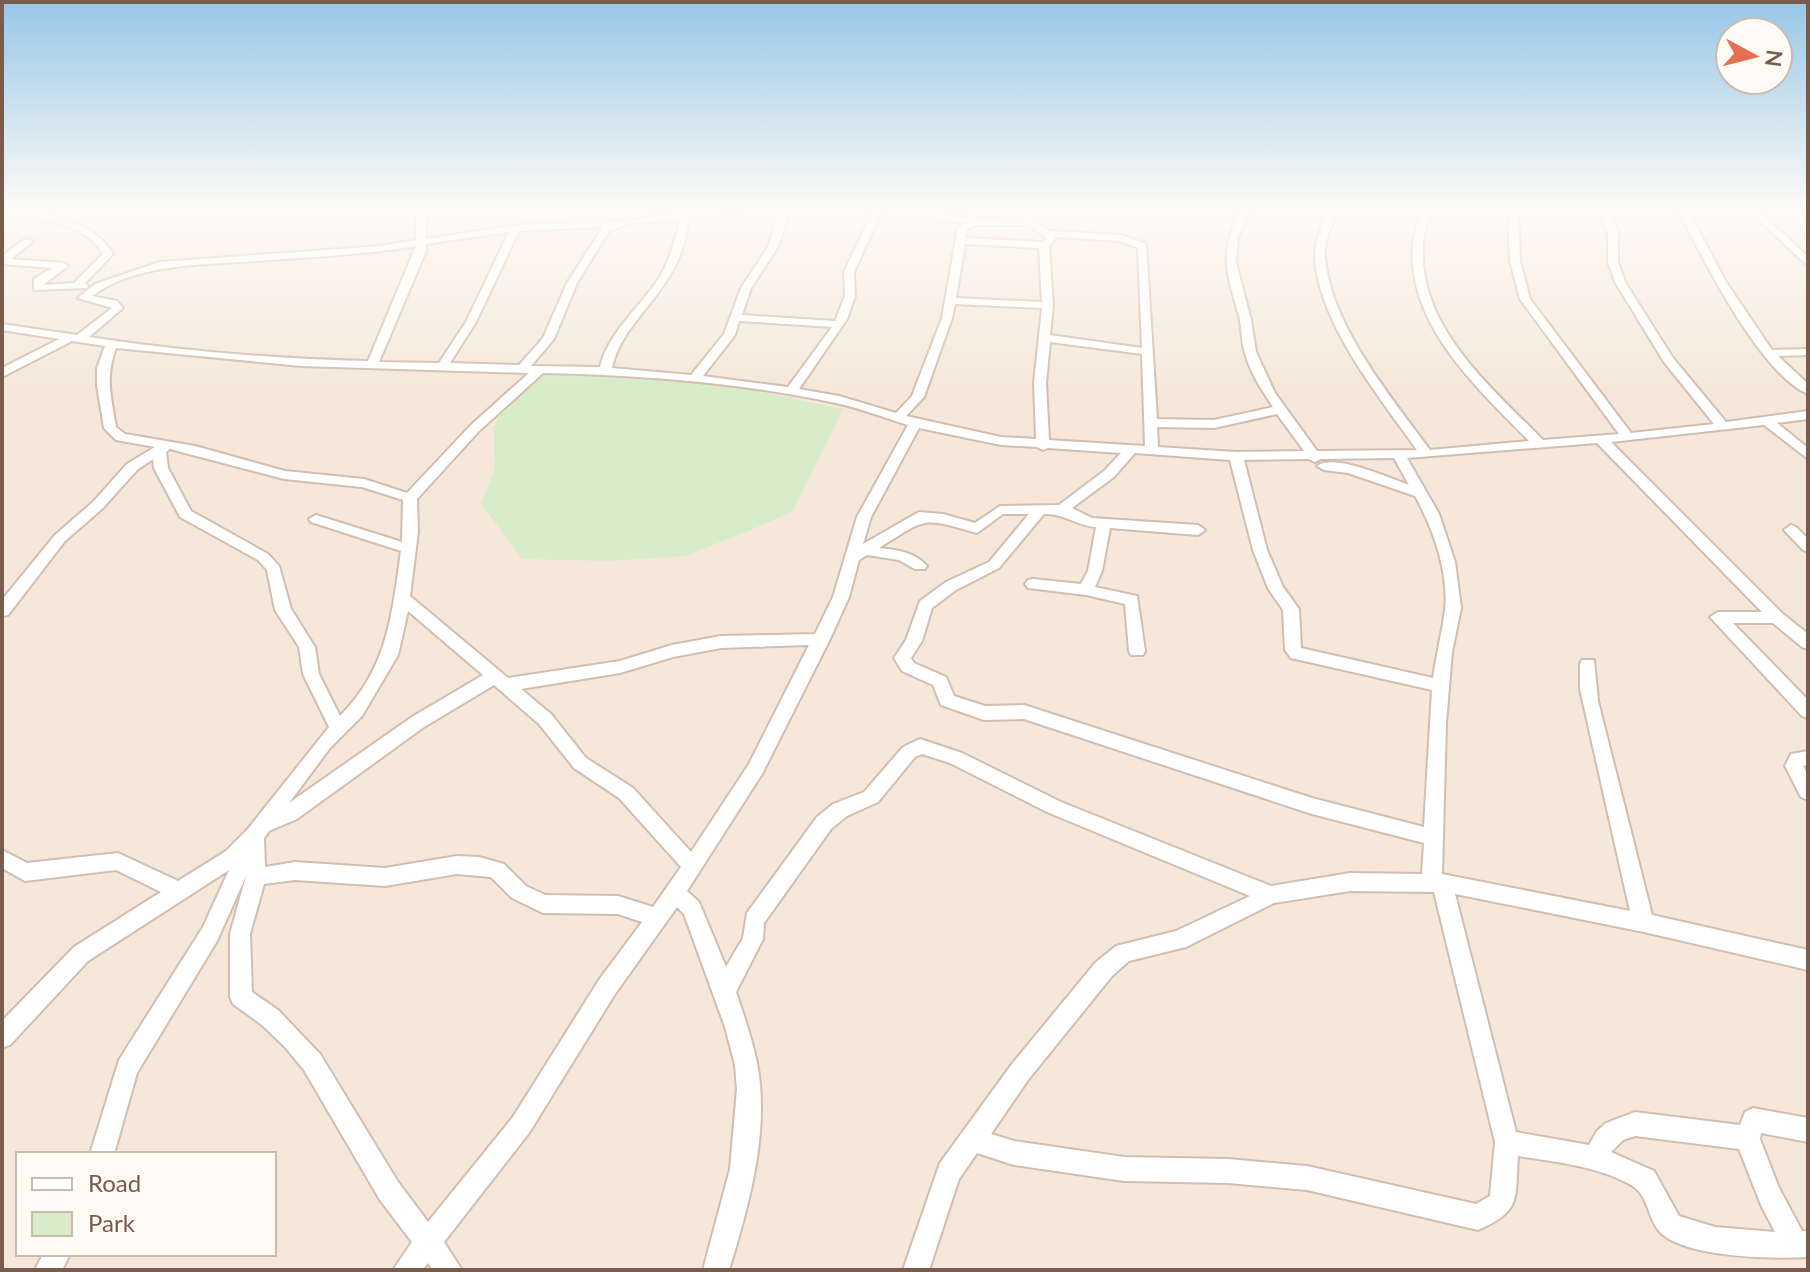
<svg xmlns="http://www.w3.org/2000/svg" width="1810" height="1272" viewBox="0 0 1810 1272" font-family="Lato,sans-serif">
  <rect width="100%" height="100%" fill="#fdf6ec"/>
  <path fill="#f5e8da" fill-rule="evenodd" d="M2 210H207L282 217 365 210H1808V1270H2ZM18 1154H274V1254H18Z"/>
  <path fill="#d8ecc9" d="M546 372 729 385 843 409 793 511 756 528 685 556 607 561 522 559 481 503 495 469 494 428 502 407Z"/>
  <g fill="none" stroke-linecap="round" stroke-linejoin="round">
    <g stroke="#d1beb0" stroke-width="4">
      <path id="minor" d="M2 210C41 211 92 218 113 254L85 283 88 286 87 288 34 290V279L52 268 2 264V256L25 239 33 241 11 259 63 263 68 266 43 285 74 283 103 254C84 220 36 219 2 215Z
        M416 210H426V239L516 225 619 221 711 210H743L738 213 689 218C686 239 681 259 669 277 651 307 619 333 612 368L691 375 724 334 741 288 768 247 780 210H790L778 247 751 288 742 315 835 321 845 296 844 272 872 213 866 210C919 210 970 219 1021 221L1031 210H1041L1033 219 1049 231 1121 235 1146 244 1157 419 1214 420 1273 407C1262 390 1250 373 1245 353 1241 341 1242 328 1239 316 1227 274 1218 251 1241 210H1251L1238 237 1236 262 1251 320 1256 352 1275 393 1317 451 1417 450C1380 398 1318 322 1315 257 1314 243 1323 224 1327 210H1337C1333 224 1323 243 1325 257 1330 324 1391 397 1430 450L1529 441C1479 389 1407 326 1413 246 1414 234 1419 221 1421 210H1431C1428 222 1423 234 1423 246 1418 327 1492 388 1543 440L1619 434 1520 299 1510 261 1508 210H1518L1520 261 1530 299 1631 433 1714 424 1664 362 1615 282 1608 262V232L1599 210H1609L1618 232V262L1625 282 1673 358 1726 422 1808 411V419L1777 423 1808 448V459L1764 425 1611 442 1783 614 1808 634V649L1802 647 1773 623H1733L1808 700V718L1802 716 1710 617 1718 612H1762L1597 443 1407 458 1439 514 1455 562 1461 608 1452 652 1446 723 1442 874 1630 911 1580 689V664L1582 660H1594L1598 701 1652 915 1808 950V970L1644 932 1455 894 1516 1132 1589 1145 1597 1131 1606 1123 1635 1112 1740 1125 1745 1112 1753 1108 1808 1118V1142L1761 1133 1760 1139 1779 1188 1802 1231H1808V1257C1774 1259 1682 1258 1659 1231 1647 1217 1649 1195 1631 1185 1598 1166 1555 1162 1518 1156 1515 1199 1522 1211 1478 1230L1307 1190 1228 1183 1124 1181 1014 1165 977 1153 959 1179 929 1270H903L940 1163 1012 1064 1096 962 1116 946 1176 931 1250 896 1047 812 950 763 922 754 915 757 878 802 847 816 831 829 764 923 763 939 736 992C744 1015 752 1039 757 1063 770 1131 749 1205 729 1270H703L730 1169 737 1089 735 1065 725 1027 684 914 677 907 615 994 529 1133 444 1242 462 1270H433L428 1263 422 1270H393L412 1242 380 1200 304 1070 285 1047 262 1025 233 1004 230 997V934L246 876 217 941 137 1073 114 1154H90L119 1060 203 927 229 870 88 961 10 1045 2 1048V1021L74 947 161 892 116 870 25 881 2 868V850L27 863 118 853 178 881 226 851 247 830 329 727 303 674 299 647 275 610 267 570 258 560 180 517 154 468 153 459 137 470 103 508 65 541 8 615 2 616V600L55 535 93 502 127 464 155 447 116 440 104 428 97 386V368L105 346 72 341 2 377V368L59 339 2 330V324L77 335 112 308 78 298 95 284 160 262 380 246 416 240ZM881 214 966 223 958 227 942 318 912 396 896 413 839 396 799 389 847 319 855 296 854 272ZM680 219C676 239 670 260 659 278 640 307 608 333 600 367L531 366 554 339 577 283 609 231 629 224ZM977 225H1028L1046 238 1043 242 966 238 967 229ZM603 227 567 283 543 338 519 365 450 363 476 322 519 231ZM509 232 466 322 439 363 379 362 426 251V244ZM1056 237 1120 241 1138 248 1142 348 1050 335 1053 305 1049 247ZM965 244 1039 248 1042 302 956 298ZM416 246 368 361C275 359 181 351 89 337L123 308 117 301 92 296C136 263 204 265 257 261 310 257 364 255 416 246ZM955 304 1042 308 1034 383 1036 439 1001 437 906 416 924 397 952 318ZM739 321 832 327 788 387 703 376 735 335ZM1050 342 1142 354 1145 446 1049 440 1046 383ZM116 348 301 366 529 373 471 425 407 493 364 479 285 471 195 446 125 434 116 427C111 396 105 378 116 348ZM543 373C639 375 736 382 831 402 857 407 882 417 908 425L857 517 833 597 815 634 721 636 672 645 620 661 508 678 410 596 418 532 417 499 479 431ZM1277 414 1304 451 1236 452 1158 447 1157 427 1214 428ZM919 428 1001 445 1037 447 1043 450 1048 448 1121 453 1104 471 1059 505 1000 506 975 523 943 514 919 512 863 544 871 517ZM170 449 284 479 362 487 403 500 402 542 316 515 309 519 311 522 401 551C392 614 388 668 340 716L319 674 315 647 291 609 279 566 268 554 191 511 168 468 166 452ZM1135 453 1230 460 1253 550 1268 588 1283 610 1285 650 1291 658 1432 690 1424 827 1312 798 1024 705 985 706 954 696 946 677 914 663 911 658 922 641 932 608 956 590 999 568 1044 514C1064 513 1077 526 1096 527L1088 571 1081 584 1033 579 1028 580 1025 584 1028 588 1086 595 1125 604 1129 651 1131 655H1143L1145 651 1137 596 1095 587 1102 571 1110 528 1198 535 1205 530 1198 525 1092 518 1072 508 1114 477ZM1394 458 1409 485C1389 478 1334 453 1317 466L1324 470 1348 473 1415 496C1433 528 1449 573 1445 610 1442 633 1436 655 1433 678L1301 648 1299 609 1283 587 1267 550 1244 460 1309 459 1315 462 1321 459ZM1003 514H1029L989 562 946 582 920 601 906 640 894 658 902 671 933 685 941 705 984 720 1024 719 1312 814 1424 843 1422 874 1350 873 1271 886 1061 802 962 753 920 739 903 747 864 792 833 804 817 817 747 913 743 938 726 967 699 902 687 891 762 774 830 639 849 597 859 560 867 555 899 560 915 569H925L927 566C914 552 898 550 879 548 928 517 921 517 977 533ZM408 611 483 675 412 717 289 803 330 748 362 716 398 655ZM809 645 749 764 691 852 633 788 586 758 551 714 521 689 620 673 673 657 721 648ZM494 685 539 724 574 768 619 798 681 867 653 907 618 896 545 895 526 886 504 864 479 857 457 856 385 868 295 862 265 867 264 838 269 831 297 819 424 727ZM457 874 491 877 512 898 543 913 618 914 642 922 599 980 513 1117 428 1222 398 1182 320 1054 278 1010 252 992 250 934 264 884 295 880 385 886ZM1350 891 1434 892 1495 1142 1490 1196 1476 1204 1307 1166 1228 1159 1124 1157 1014 1141 991 1134 1028 1080 1112 976 1129 961 1186 947 1274 903ZM1635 1136 1739 1149 1761 1205 1775 1232 1715 1227 1679 1216 1654 1171 1611 1152 1623 1140Z
        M1678 210H1688L1726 282 1772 350 1808 349V355L1778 356 1808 384V394C1760 374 1702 257 1678 210Z
        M1748 210H1758L1808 257V266Z
        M1791 525 1796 527 1808 539V552L1803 550 1784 530Z
        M1808 751V765L1803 766 1808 775V800L1801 797 1785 766 1791 754Z
        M43 1254H70L62 1270H35Z"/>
    </g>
    <use href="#minor" fill="#fff" fill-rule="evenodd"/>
  </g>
  <linearGradient id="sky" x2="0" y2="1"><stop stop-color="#97c7e8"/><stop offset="0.54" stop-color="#fefbf6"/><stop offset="1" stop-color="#fefbf6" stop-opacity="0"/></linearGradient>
  <rect width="1810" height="388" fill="url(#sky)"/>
  <rect width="1810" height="1272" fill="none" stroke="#7a5c4d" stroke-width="8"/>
  <rect x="16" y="1152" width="260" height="104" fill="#fffaf3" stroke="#cabbb1" stroke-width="2"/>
  <rect x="32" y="1178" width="40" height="12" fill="#ffffff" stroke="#cabbb1" stroke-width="2"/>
  <text x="88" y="1192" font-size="24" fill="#7a5c4d">Road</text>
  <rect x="32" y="1212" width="40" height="24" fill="#d8ecc9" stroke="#cabbb1" stroke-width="2"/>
  <text x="88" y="1232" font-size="24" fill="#7a5c4d">Park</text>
  <g transform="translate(1754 56) rotate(97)"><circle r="38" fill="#fffaf3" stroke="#cabbb1" stroke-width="2"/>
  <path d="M0-6L14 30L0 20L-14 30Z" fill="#e76f51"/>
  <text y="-12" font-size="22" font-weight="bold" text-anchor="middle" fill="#7a5c4d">N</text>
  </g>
</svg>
